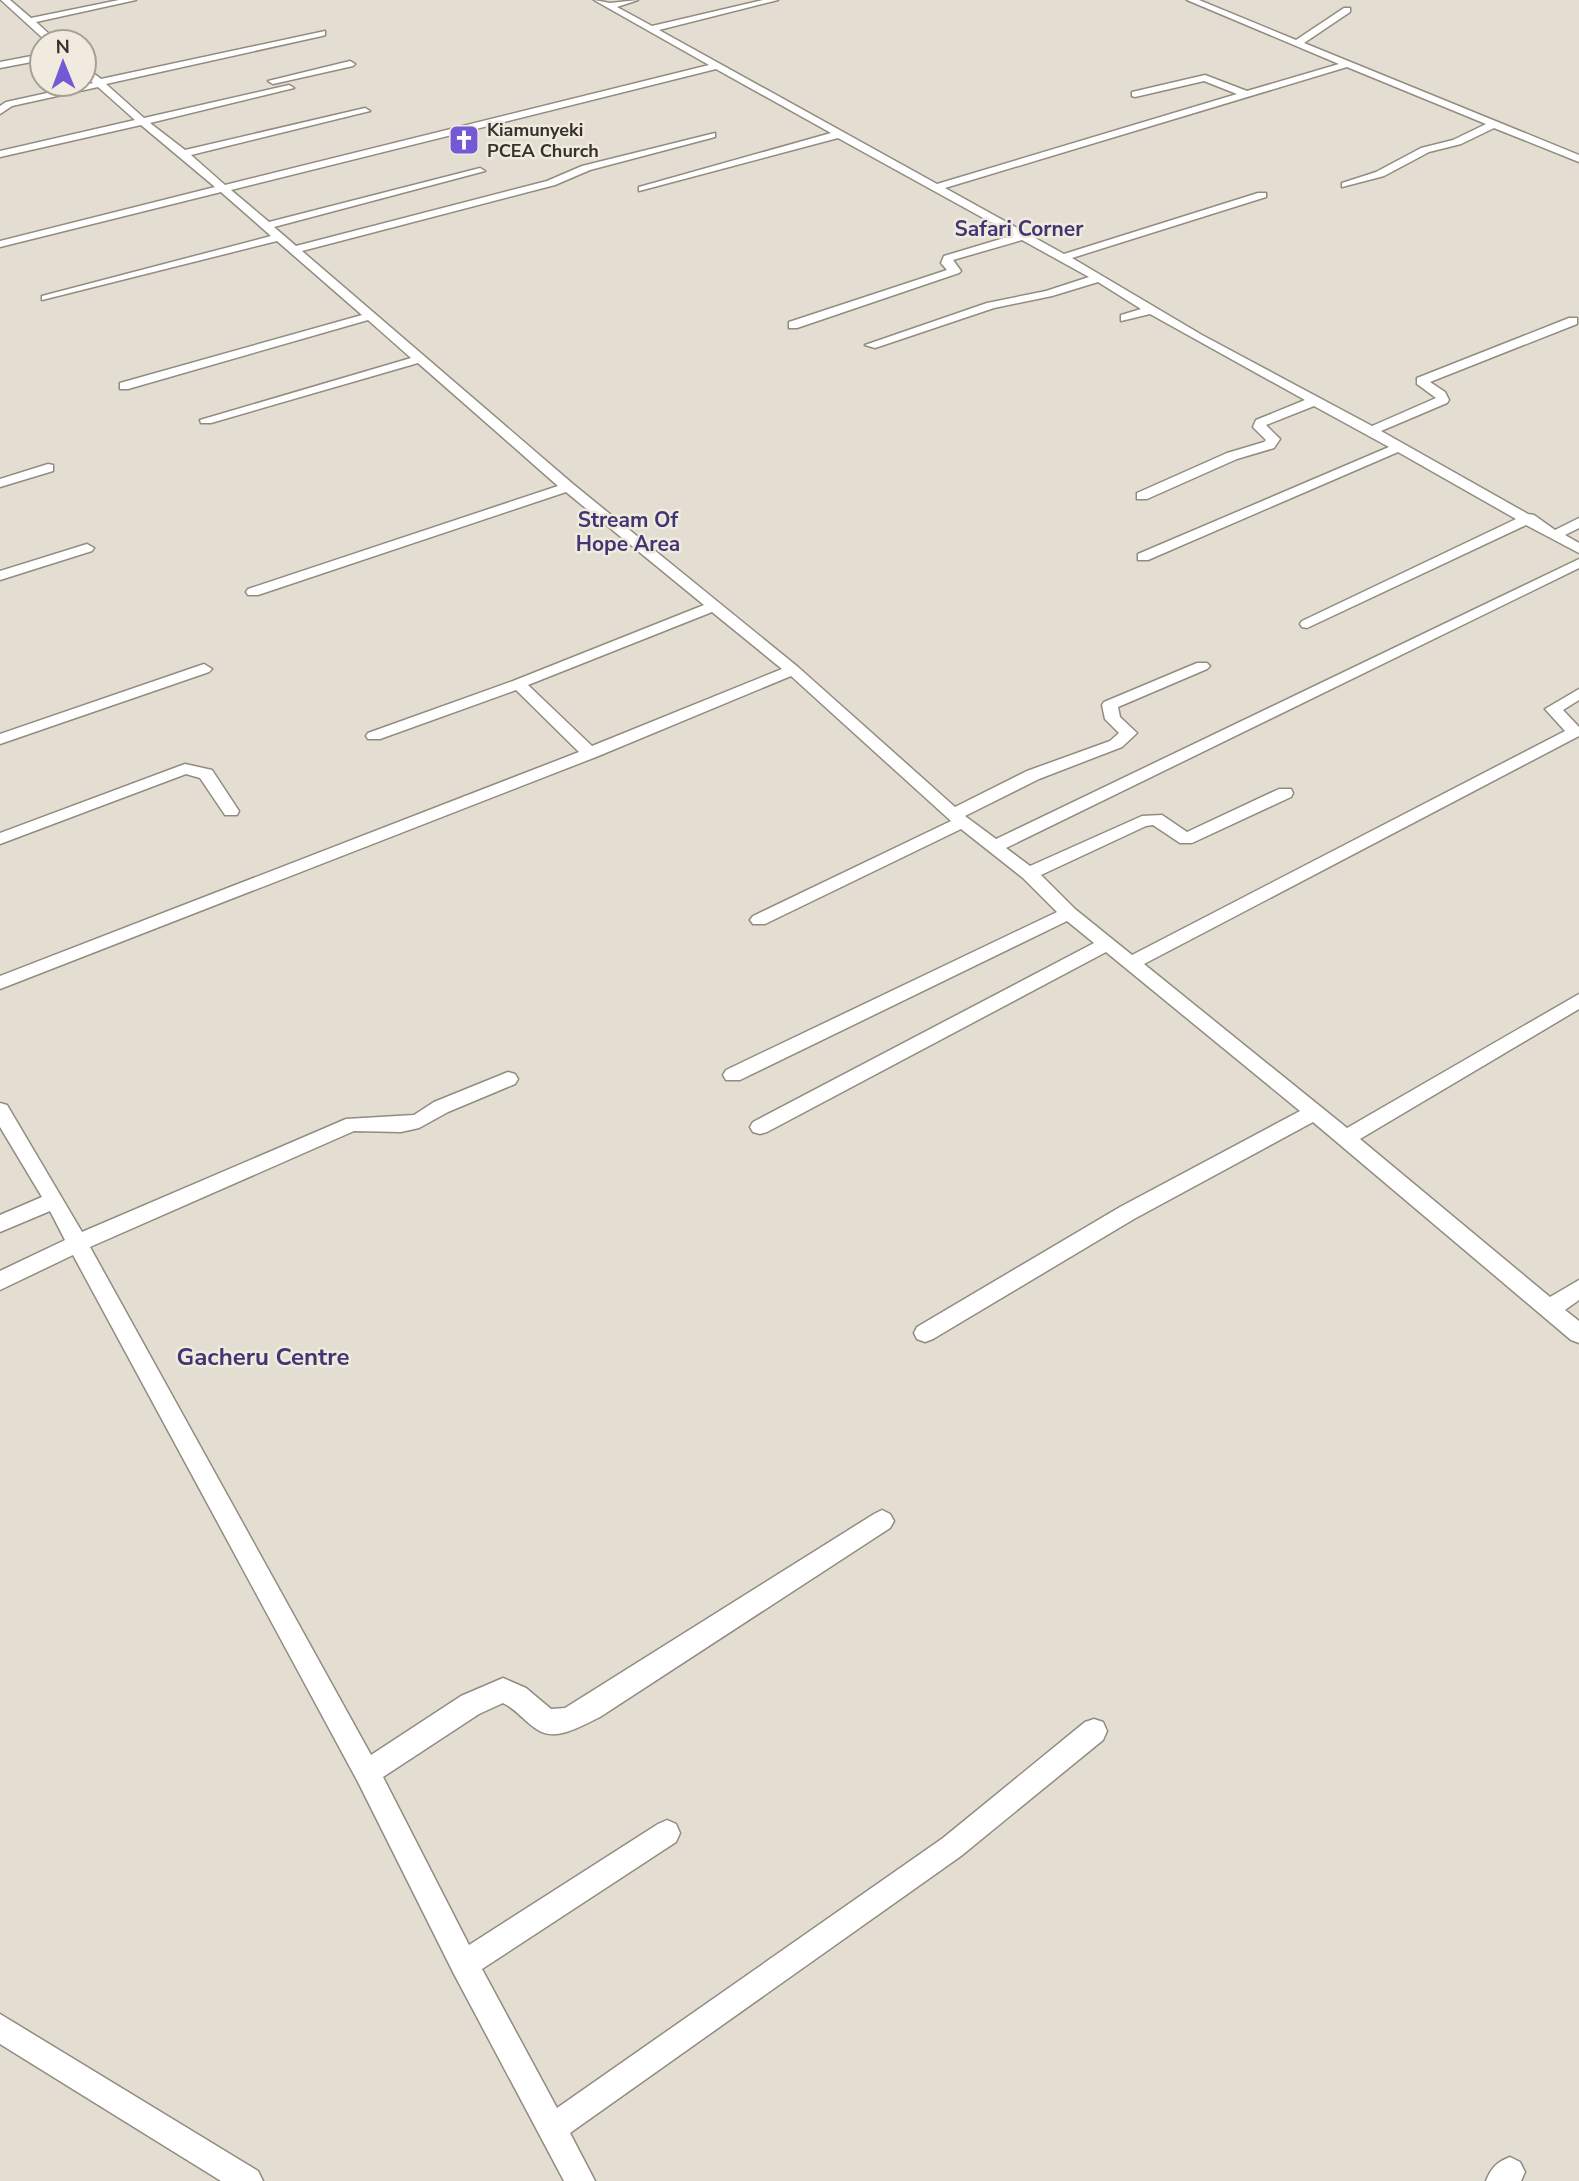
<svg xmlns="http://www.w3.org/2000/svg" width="1579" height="2181" viewBox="0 0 1579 2181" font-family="'Nunito Sans',sans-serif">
  <rect width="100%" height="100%" fill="#e4ddd1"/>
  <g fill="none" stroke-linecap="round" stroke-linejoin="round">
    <g stroke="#928c80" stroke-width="3">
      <path id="street" d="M1 0H10L31 18 119 0H136L36 22 58 42H47Z
        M594 0 610 3 638 0 617 7 652 26 763 0H778L659 30 937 184 1237 94 1204 81 1135 97 1132 96V92L1205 75 1247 91 1339 64 1187 0H1199L1296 40 1344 8H1350V12L1304 43 1579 155V162L1494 128 1461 144 1429 152 1384 176 1342 187V183L1376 172 1421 148 1453 140 1486 124 1347 67 945 188 1064 254 1258 193H1266V197L1072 258 1202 335 1372 426 1436 398 1417 384V378L1569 318H1577V324L1430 382 1445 392 1449 400 1447 403 1381 431 1528 514 1534 515 1555 530 1579 518V528L1565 535 1579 543V553L1526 525 1307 628 1302 627 1300 624 1302 621 1516 519 1398 452 1148 560H1138V554L1389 447 1314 406 1266 425 1280 439 1274 448 1237 459 1147 499H1137V493L1227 453 1264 442 1266 440 1253 427 1256 420 1305 400 1150 314 1121 321V315L1141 309 1098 282 1052 296 994 308 875 348 865 345 987 303 1046 291 1089 277 1022 240 953 260 961 271 959 273 797 328H789V322L947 270 941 263 944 256 1014 235 838 138 639 191V187L831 133 716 69 231 190 269 222 480 168 485 171 274 227 296 246 547 181 582 166 715 133V137L590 170 555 185 302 251 573 484 798 667 955 807 1027 771 1110 741 1119 733 1105 719 1102 705 1104 702 1197 663H1207L1210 666 1207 669 1118 707 1120 717 1137 733 1122 747 1039 779 965 816 996 839 1579 559V568L1006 848 1030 866 1142 816 1162 815 1187 832 1279 789H1291L1293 793 1291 797 1192 843H1180L1153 825 1146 826 1041 875 1075 909 1132 955 1565 731 1545 709 1579 689V700L1563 710 1579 727V736L1144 964 1347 1128 1579 994V1009L1360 1139 1550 1297 1579 1280V1300L1565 1310 1579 1321V1343L1571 1340 1313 1122 1134 1219 933 1339 925 1342 917 1339 914 1333 917 1327 1120 1207 1300 1111 1106 952 767 1132 760 1134 753 1132 750 1127 753 1122 1094 943 1067 921 740 1080H726L723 1075 726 1070 1057 912 1023 878 961 829 765 924H753L750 920 753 916 951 821 791 676 596 757 0 989V976L579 752 516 690 380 739H368L366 736 368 733 513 681 704 605 566 492 258 595H248L246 592 248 589 558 486 418 363 211 423H201L200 420 411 358 368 320 128 389H120V383L362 315 277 241 42 300V296L271 236 221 192 0 247V241L215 187 141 125 0 157V151L135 120 98 87 12 106 0 114V106L6 102 93 83 84 74V66L101 79 325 31V35L322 36 106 84 144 118 289 85 294 88 150 123 185 150 365 108 370 111 191 155 225 185 709 65ZM712 612 782 669 592 746 528 685Z
        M42 54V60L0 68V62Z
        M350 61 355 64 353 66 273 84 268 81Z
        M48 464 53 465V471L0 487V479Z
        M87 544 94 548 92 551 0 580V571Z
        M204 664 212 669 209 672 0 744V734Z
        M185 764 212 770 239 811 237 815H225L200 778 186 774 0 844V833Z
        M508 1072 515 1074 518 1079 515 1084 448 1112 419 1128 401 1132 354 1131 90 1247 371 1755 461 1696 503 1678 526 1688 551 1709 565 1708 874 1514 882 1510 890 1514 894 1521 890 1528 600 1717C583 1725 557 1742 538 1730 525 1722 516 1709 503 1703L479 1714 383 1777 469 1945 658 1824 667 1820 676 1824 680 1833 676 1842 482 1969 557 2108 943 1838 1085 1722 1094 1719 1103 1722 1107 1731 1103 1740 961 1856 570 2133 595 2181H564L454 1974 358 1782 73 1255 0 1290V1271L65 1240 50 1211 0 1232V1215L42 1197 0 1127V1103L7 1105 82 1232 346 1119 414 1115 434 1102Z
        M0 2014 258 2171 263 2181H221L0 2044Z
        M1510 2157 1520 2162 1525 2172 1521 2181H1486C1491 2168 1497 2162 1510 2157Z"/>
    </g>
    <use href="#street" fill="#fff" fill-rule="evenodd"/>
  </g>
  <defs>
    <g id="church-square" transform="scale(1.575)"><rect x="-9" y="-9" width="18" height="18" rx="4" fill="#7359d3" stroke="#f1eade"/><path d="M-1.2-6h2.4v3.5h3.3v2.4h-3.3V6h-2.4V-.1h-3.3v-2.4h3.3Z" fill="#fff"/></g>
  </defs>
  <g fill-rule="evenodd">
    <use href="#church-square" x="464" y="140"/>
  </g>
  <g text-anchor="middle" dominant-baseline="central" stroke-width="5" stroke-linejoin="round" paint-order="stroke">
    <g font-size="18" font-weight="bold" fill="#35322d" stroke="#f1eade" text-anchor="start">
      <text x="487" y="130">Kiamunyeki<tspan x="487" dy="21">PCEA Church</tspan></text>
    </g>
    <g font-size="21" font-weight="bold" fill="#413673" stroke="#f1eade">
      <text x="1019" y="229">Safari Corner</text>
      <text x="628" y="520">Stream Of<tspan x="628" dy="24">Hope Area</tspan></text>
    </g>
    <g font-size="24" font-weight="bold" fill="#413673" stroke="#f1eade">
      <text x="263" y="1357">Gacheru Centre</text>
    </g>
  </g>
  <g transform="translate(63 63) rotate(359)"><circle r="33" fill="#f1eade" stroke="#a6a097" stroke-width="2"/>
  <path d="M0-5L12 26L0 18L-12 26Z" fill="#7359d3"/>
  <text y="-10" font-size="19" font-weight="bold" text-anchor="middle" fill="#35322d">N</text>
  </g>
</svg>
